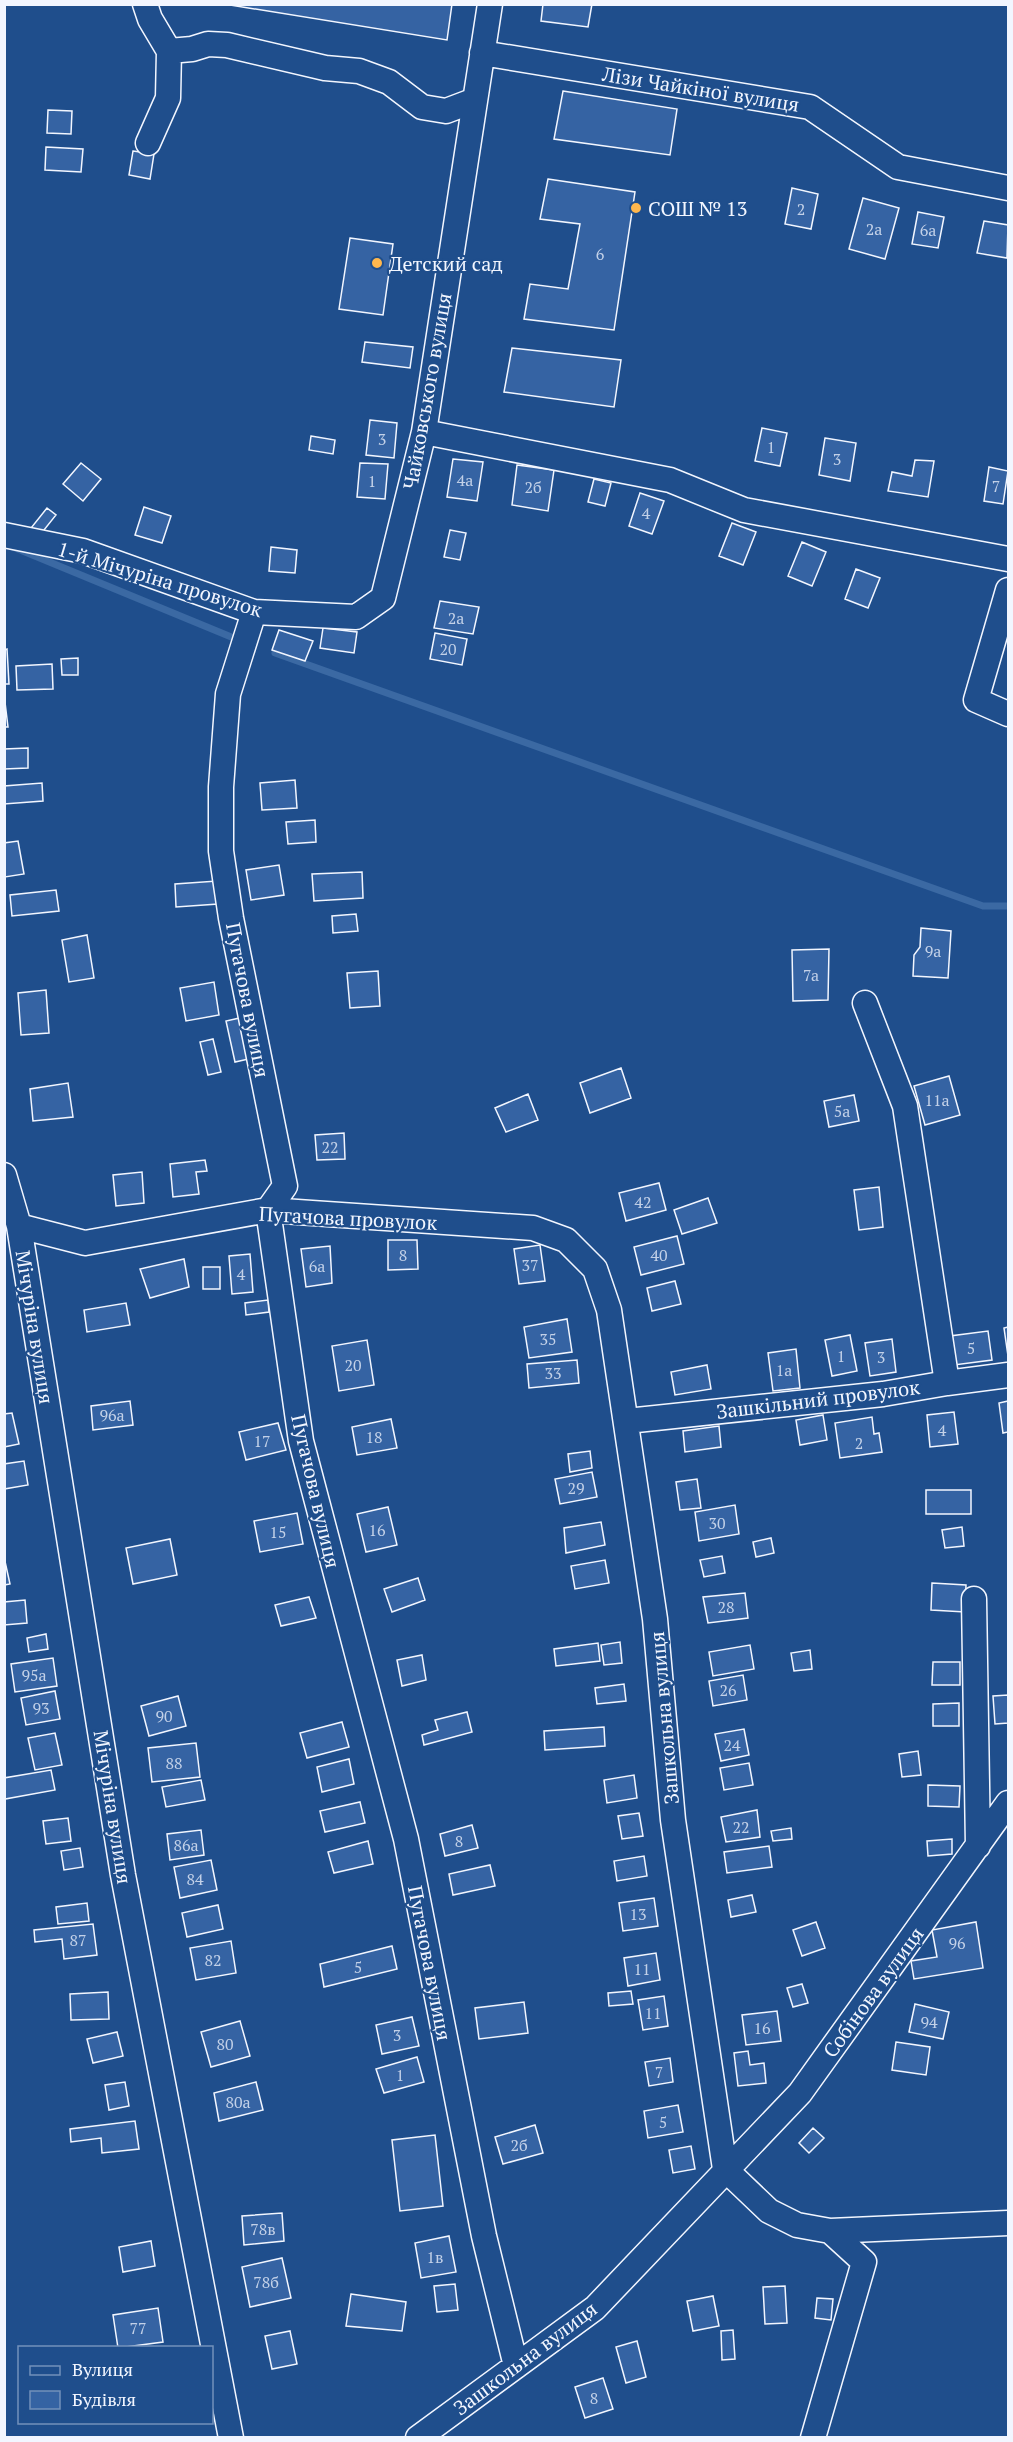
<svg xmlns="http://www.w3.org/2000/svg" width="1013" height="2442" viewBox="0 0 1013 2442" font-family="'PT Serif',serif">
  <rect width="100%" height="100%" fill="#1f4e8c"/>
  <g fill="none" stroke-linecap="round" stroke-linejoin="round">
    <path stroke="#3b69a3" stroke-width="7" d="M13 547 241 641
      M275 653 983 906H1008"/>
  </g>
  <path fill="#3563a3" stroke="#f2f6ff" stroke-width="1.5" d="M224 4H452L447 40Z
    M543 4H592L588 27 541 21Z
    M563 91 677 109 670 155 554 139Z
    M48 110 72 111 71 134 47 133Z
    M46 147 83 149 81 172 45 170Z
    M133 151 154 154 150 179 129 175Z
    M548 179 635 192 614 330 524 319 530 284 568 289 580 224 540 219Z
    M792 188 818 194 811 229 785 224Z
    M863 198 899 208 885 259 849 249Z
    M918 212 944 217 938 248 912 244Z
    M984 221 1008 225 1007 258 977 253Z
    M350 238 393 244 383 315 339 309Z
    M365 342 413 347 410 368 362 362Z
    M512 348 621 360 614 407 504 392Z
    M370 420 397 423 394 458 366 455Z
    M762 428 787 433 780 466 755 461Z
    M311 436 335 440 333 454 309 450Z
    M825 438 856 443 850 481 819 475Z
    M453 459 483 462 477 501 447 497Z
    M915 460 934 461 928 497 888 491 892 472 912 476Z
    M81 463 101 479 83 501 63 484Z
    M360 463 388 464 385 499 357 497Z
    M517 465 554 470 548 511 512 505Z
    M989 467 1008 471 1003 504 984 501Z
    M594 479 611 483 605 506 588 502Z
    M640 493 664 501 652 534 629 526Z
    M144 507 171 516 162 543 135 535Z
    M47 508 56 515 40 535 31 528Z
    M732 523 756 532 743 565 719 556Z
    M450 530 466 533 460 560 444 557Z
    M802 542 826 552 812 586 788 576Z
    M271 547 297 550 295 573 269 571Z
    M856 569 880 578 868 608 845 599Z
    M440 601 479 607 473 634 434 628Z
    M323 628 357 632 354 653 320 648Z
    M279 630 313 641 305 661 272 650Z
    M435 633 467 639 462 665 430 659Z
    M7 649 9 684H4V650Z
    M78 658V675H62L61 659Z
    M52 664 53 689 17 690 16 666Z
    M4 694 8 727H4Z
    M28 748V768L4 769V749Z
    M295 780 297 808 262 810 260 783Z
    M42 783 43 801 4 804V786Z
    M315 820 316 842 288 844 286 822Z
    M18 841 24 874 5 877 4 843Z
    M279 865 284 895 251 900 246 870Z
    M362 872 363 898 314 901 312 874Z
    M217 881 218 904 176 907 175 884Z
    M56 890 59 911 12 916 10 895Z
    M356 914 358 931 333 933 332 916Z
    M921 928 951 931 948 978 913 976 914 955 920 947Z
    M87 935 94 978 69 982 62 940Z
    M829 949 828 1000 793 1001 792 950Z
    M378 971 380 1006 350 1008 347 973Z
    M214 982 219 1015 186 1021 180 988Z
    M46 990 49 1033 21 1035 18 993Z
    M244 1017 253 1058 235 1062 226 1021Z
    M213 1039 221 1072 208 1075 200 1042Z
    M621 1068 631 1098 590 1113 580 1083Z
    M949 1076 960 1115 925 1125 914 1086Z
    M68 1083 73 1117 33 1121 30 1089Z
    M528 1094 538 1120 506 1132 495 1108Z
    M854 1095 859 1121 829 1127 824 1101Z
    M344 1133 345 1159 317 1160 315 1135Z
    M205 1160 207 1171 196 1172 199 1194 173 1197 170 1164Z
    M142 1172 144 1203 116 1206 113 1175Z
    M659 1183 666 1210 626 1221 619 1193Z
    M879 1187 883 1227 859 1230 854 1190Z
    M708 1198 717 1223 682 1234 674 1210Z
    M677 1236 684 1264 641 1275 634 1247Z
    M388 1240H417L418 1269 388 1270Z
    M540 1245 545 1281 519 1284 514 1249Z
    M330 1246 332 1283 306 1287 301 1249Z
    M250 1254 253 1292 232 1294 229 1256Z
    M184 1259 189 1287 150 1298 140 1269Z
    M203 1267H220V1289H203Z
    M675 1281 681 1304 652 1311 647 1288Z
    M268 1300 269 1312 246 1315 245 1303Z
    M126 1303 130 1325 87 1332 84 1310Z
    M567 1319 572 1352 529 1358 524 1327Z
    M1008 1327V1356L1004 1328Z
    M988 1331 992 1360 954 1365 950 1336Z
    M850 1335 857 1371 832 1376 825 1340Z
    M892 1339 896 1372 870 1376 865 1343Z
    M367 1340 374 1385 339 1391 332 1346Z
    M796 1349 800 1388 773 1391 768 1353Z
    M577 1360 579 1383 529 1388 527 1364Z
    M707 1365 711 1389 675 1395 671 1372Z
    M130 1401 133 1425 93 1430 91 1406Z
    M1008 1401V1432L1003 1433 999 1403Z
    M954 1412 958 1444 930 1447 927 1415Z
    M12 1413 19 1444 4 1447V1414Z
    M823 1415 827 1440 800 1445 796 1420Z
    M872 1417 874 1434 879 1433 882 1452 840 1458 835 1423Z
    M391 1419 397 1448 357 1455 352 1427Z
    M278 1423 286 1450 246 1460 239 1432Z
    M719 1426 721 1447 685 1452 683 1431Z
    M590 1451 592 1468 570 1472 568 1454Z
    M24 1461 28 1485 4 1489V1464Z
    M592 1472 597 1497 560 1504 555 1479Z
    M697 1479 701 1508 680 1510 676 1482Z
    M926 1490H971V1514H926Z
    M735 1505 739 1534 699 1541 695 1512Z
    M388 1507 397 1545 366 1552 357 1514Z
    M297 1513 303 1544 260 1552 254 1521Z
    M601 1522 605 1545 566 1553 564 1528Z
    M962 1527 964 1546 945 1548 942 1530Z
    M771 1538 774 1553 756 1557 753 1542Z
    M170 1539 177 1575 133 1584 126 1548Z
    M722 1556 725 1573 704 1577 700 1560Z
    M4 1557 10 1584 4 1585Z
    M605 1560 609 1583 575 1589 571 1566Z
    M418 1578 425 1600 392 1612 384 1589Z
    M932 1583 966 1585 965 1612 931 1610Z
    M745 1593 748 1618 708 1623 703 1597Z
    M309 1597 316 1618 281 1626 275 1605Z
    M25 1600 27 1623 4 1625V1602Z
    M46 1634 48 1649 29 1652 27 1638Z
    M620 1642 622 1663 604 1665 601 1645Z
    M598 1643 600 1661 556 1666 554 1649Z
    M750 1645 754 1669 713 1676 709 1652Z
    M810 1650 812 1669 794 1671 791 1653Z
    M422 1655 426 1680 402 1686 397 1660Z
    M53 1658 57 1686 15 1692 11 1664Z
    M933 1662H960V1685H932Z
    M743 1675 747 1700 713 1706 709 1681Z
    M624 1684 626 1701 597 1704 595 1688Z
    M55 1691 60 1719 26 1725 21 1698Z
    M1008 1695V1723L995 1724 993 1696Z
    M178 1696 186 1726 149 1736 141 1706Z
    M959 1703V1726H933V1704Z
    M467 1712 472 1732 424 1745 422 1735 438 1730 435 1720Z
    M342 1722 349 1747 307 1758 300 1733Z
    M604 1727 605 1746 545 1750 544 1731Z
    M744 1729 749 1755 721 1761 715 1734Z
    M55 1733 62 1765 35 1770 28 1738Z
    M196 1743 200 1777 152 1782 148 1748Z
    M918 1751 921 1775 902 1777 899 1754Z
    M349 1759 354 1784 322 1792 317 1767Z
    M749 1763 753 1785 724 1790 720 1768Z
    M51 1770 55 1790 5 1799 4 1778Z
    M634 1775 637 1798 607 1803 604 1780Z
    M201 1780 205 1800 166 1807 162 1787Z
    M928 1785 960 1786 959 1807 928 1806Z
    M360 1802 365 1823 325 1832 320 1811Z
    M757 1810 760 1837 726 1842 721 1817Z
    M639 1813 643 1836 622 1839 618 1816Z
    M68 1818 71 1841 46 1844 43 1821Z
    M472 1825 478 1848 445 1856 440 1834Z
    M791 1828 792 1839 773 1841 771 1831Z
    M201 1830 204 1855 170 1860 167 1834Z
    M952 1839V1854L928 1856 927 1841Z
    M368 1841 373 1864 334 1873 328 1852Z
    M769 1846 772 1867 727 1873 724 1852Z
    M80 1848 83 1867 64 1870 61 1851Z
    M644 1856 647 1876 617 1881 614 1861Z
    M211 1860 217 1890 180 1898 174 1867Z
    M490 1865 495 1886 453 1895 449 1874Z
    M752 1895 756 1912 731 1917 728 1900Z
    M654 1898 658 1926 623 1931 619 1903Z
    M87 1903 89 1921 58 1924 56 1907Z
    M218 1905 223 1929 187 1937 182 1913Z
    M816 1922 825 1948 802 1956 793 1930Z
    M976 1922 983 1968 914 1979 911 1961 937 1957 932 1930Z
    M93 1924 97 1955 64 1959 62 1939 35 1942 34 1930Z
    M231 1941 236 1973 196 1980 190 1948Z
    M392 1946 397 1969 324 1987 320 1964Z
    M656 1953 660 1980 628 1986 624 1958Z
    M802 1984 808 2003 793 2007 787 1988Z
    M631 1991 633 2004 609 2006 608 1993Z
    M108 1992 109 2019 71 2020 70 1994Z
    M664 1996 668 2026 643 2030 638 2000Z
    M524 2002 528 2033 479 2039 475 2008Z
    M915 2004 949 2012 943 2039 909 2032Z
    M777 2011 781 2041 746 2045 742 2015Z
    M412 2017 419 2046 382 2054 376 2025Z
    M240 2021 250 2056 211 2067 201 2032Z
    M117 2032 123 2056 93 2063 87 2039Z
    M896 2042 930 2047 926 2075 892 2070Z
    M748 2051 750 2065 764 2063 766 2083 738 2086 734 2053Z
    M417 2057 424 2082 384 2093 376 2069Z
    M670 2058 673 2082 649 2086 645 2062Z
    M125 2082 129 2106 109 2110 105 2085Z
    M256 2082 263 2110 219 2121 214 2093Z
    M678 2105 683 2132 648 2138 644 2111Z
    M135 2121 139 2149 102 2153 101 2138 71 2142 70 2129Z
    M535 2125 543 2153 503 2164 495 2137Z
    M813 2128 824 2138 809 2153 799 2143Z
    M435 2135 443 2206 400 2211 392 2140Z
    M691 2146 695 2169 673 2173 669 2150Z
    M282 2213 284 2241 244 2245 242 2216Z
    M449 2236 456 2272 421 2278 415 2243Z
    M151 2241 155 2266 123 2272 119 2247Z
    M282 2258 291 2298 250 2307 242 2267Z
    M455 2284 458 2310 437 2312 434 2286Z
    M785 2286 787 2323 765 2324 763 2287Z
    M351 2294 406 2302 402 2331 346 2326Z
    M713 2296 719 2326 693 2331 687 2301Z
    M817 2298 833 2299 831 2320 815 2318Z
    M158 2308 163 2342 118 2348 113 2315Z
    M733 2330 735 2359 722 2360 721 2331Z
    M290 2331 297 2364 272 2369 265 2336Z
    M637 2341 646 2377 626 2383 616 2347Z
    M603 2378 613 2409 585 2418 575 2387Z"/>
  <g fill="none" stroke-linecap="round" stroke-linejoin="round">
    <g stroke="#f2f6ff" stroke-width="27">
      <path id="minor" d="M145 4 150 19 169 51 192 49 208 44 227 45 325 68 359 71 389 82 422 107 446 111 475 100
        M482 53 810 107 898 167 1008 188
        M148 143 168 98 169 51
        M424 432 670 480 744 510 1008 559
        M4 535 83 551 254 612 356 617 383 598 424 432 490 4
        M1008 590 976 700 1008 714
        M254 612 228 694 221 787V851L231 918 285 1186 268 1210 301 1441 406 1839 484 2236 516 2366
        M865 1003 905 1106 947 1383
        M4 1175 19 1226 123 1875 231 2438
        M19 1226 85 1243 268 1210 533 1228 566 1240 595 1269 609 1310 655 1619 673 1820 725 2169 769 2211 797 2225 830 2231 1008 2223
        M627 1421 883 1394 947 1383 1008 1375
        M974 1599 978 1846
        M418 2438 595 2308 800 2093 1008 1803
        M813 2438 864 2262 830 2231"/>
    </g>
    <use href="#minor" stroke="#1f4e8c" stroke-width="24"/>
  </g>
  <g fill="#ffb74d" stroke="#1f4e8c" stroke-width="2">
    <circle cx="636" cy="208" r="6"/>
    <circle cx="377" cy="263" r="6"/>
  </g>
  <g text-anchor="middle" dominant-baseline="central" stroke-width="4.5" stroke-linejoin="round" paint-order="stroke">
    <g font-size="16" fill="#c3d1e8">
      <text x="801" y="209">2</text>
      <text x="874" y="229">2а</text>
      <text x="928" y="230">6а</text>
      <text x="600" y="254">6</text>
      <text x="382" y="439">3</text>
      <text x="771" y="447">1</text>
      <text x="837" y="459">3</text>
      <text x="465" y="480">4а</text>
      <text x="372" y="481">1</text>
      <text x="996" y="486">7</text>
      <text x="533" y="487">2б</text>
      <text x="646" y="513">4</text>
      <text x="456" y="618">2а</text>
      <text x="448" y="649">20</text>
      <text x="933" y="951">9а</text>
      <text x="811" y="975">7а</text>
      <text x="937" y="1100">11а</text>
      <text x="842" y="1111">5а</text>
      <text x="330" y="1147">22</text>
      <text x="643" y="1202">42</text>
      <text x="403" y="1255">8</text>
      <text x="659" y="1255">40</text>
      <text x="530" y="1265">37</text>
      <text x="317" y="1266">6а</text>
      <text x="241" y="1274">4</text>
      <text x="548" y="1339">35</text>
      <text x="971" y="1348">5</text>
      <text x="841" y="1356">1</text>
      <text x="881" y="1357">3</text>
      <text x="353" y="1365">20</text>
      <text x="784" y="1370">1а</text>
      <text x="553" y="1373">33</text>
      <text x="112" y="1415">96а</text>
      <text x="942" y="1430">4</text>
      <text x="374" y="1437">18</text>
      <text x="262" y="1441">17</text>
      <text x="859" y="1443">2</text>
      <text x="576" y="1488">29</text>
      <text x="717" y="1523">30</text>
      <text x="377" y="1530">16</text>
      <text x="278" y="1532">15</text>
      <text x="726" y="1607">28</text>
      <text x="34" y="1675">95а</text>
      <text x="728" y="1690">26</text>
      <text x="41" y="1708">93</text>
      <text x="164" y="1716">90</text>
      <text x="732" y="1745">24</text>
      <text x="174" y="1763">88</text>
      <text x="741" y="1827">22</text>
      <text x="459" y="1841">8</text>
      <text x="186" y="1845">86а</text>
      <text x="195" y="1879">84</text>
      <text x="638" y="1914">13</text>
      <text x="78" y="1940">87</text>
      <text x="957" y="1943">96</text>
      <text x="213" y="1960">82</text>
      <text x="358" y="1967">5</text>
      <text x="642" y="1969">11</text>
      <text x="653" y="2013">11</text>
      <text x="929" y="2022">94</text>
      <text x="762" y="2028">16</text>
      <text x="397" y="2035">3</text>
      <text x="225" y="2044">80</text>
      <text x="659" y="2072">7</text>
      <text x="400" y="2075">1</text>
      <text x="238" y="2102">80а</text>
      <text x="663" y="2122">5</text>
      <text x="519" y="2145">2б</text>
      <text x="263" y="2229">78в</text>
      <text x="435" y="2257">1в</text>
      <text x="266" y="2282">78б</text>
      <text x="138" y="2328">77</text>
      <text x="594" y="2398">8</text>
    </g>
    <g font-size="20" fill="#f2f6ff" stroke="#1f4e8c">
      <text transform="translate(701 89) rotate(9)">Лізи Чайкіної вулиця</text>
      <text transform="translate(427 391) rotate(-80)">Чайковського вулиця</text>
      <text transform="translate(160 579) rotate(17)">1-й Мічуріна провулок</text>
      <text transform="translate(248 1000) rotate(79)">Пугачова вулиця</text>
      <text transform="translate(348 1218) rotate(3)">Пугачова провулок</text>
      <text transform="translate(35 1327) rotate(81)">Мічуріна вулиця</text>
      <text transform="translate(818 1399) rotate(-7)">Зашкільний провулок</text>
      <text transform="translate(316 1491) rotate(77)">Пугачова вулиця</text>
      <text transform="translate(664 1718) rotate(-95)">Зашкольна вулиця</text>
      <text transform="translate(113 1807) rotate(81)">Мічуріна вулиця</text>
      <text transform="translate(430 1963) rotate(79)">Пугачова вулиця</text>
      <text transform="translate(873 1992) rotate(-54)">Собінова вулиця</text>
      <text transform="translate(525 2358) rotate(-37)">Зашкольна вулиця</text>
    </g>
    <g font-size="20" fill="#f2f6ff" stroke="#1f4e8c" text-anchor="start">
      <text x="648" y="208">СОШ № 13</text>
      <text x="389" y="263">Детский сад</text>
    </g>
  </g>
  <rect width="1013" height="2442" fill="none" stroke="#f2f6ff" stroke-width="12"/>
  <rect x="18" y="2346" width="195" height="78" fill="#1f4e8c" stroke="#7391ba" stroke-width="1.5"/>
  <rect x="30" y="2366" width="30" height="9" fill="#1f4e8c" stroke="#7391ba" stroke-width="1.5"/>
  <text x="72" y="2376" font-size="18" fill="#f2f6ff">Вулиця</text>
  <rect x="30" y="2391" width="30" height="18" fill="#3563a3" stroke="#7391ba" stroke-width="1.5"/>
  <text x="72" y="2406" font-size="18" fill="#f2f6ff">Будівля</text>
</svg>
